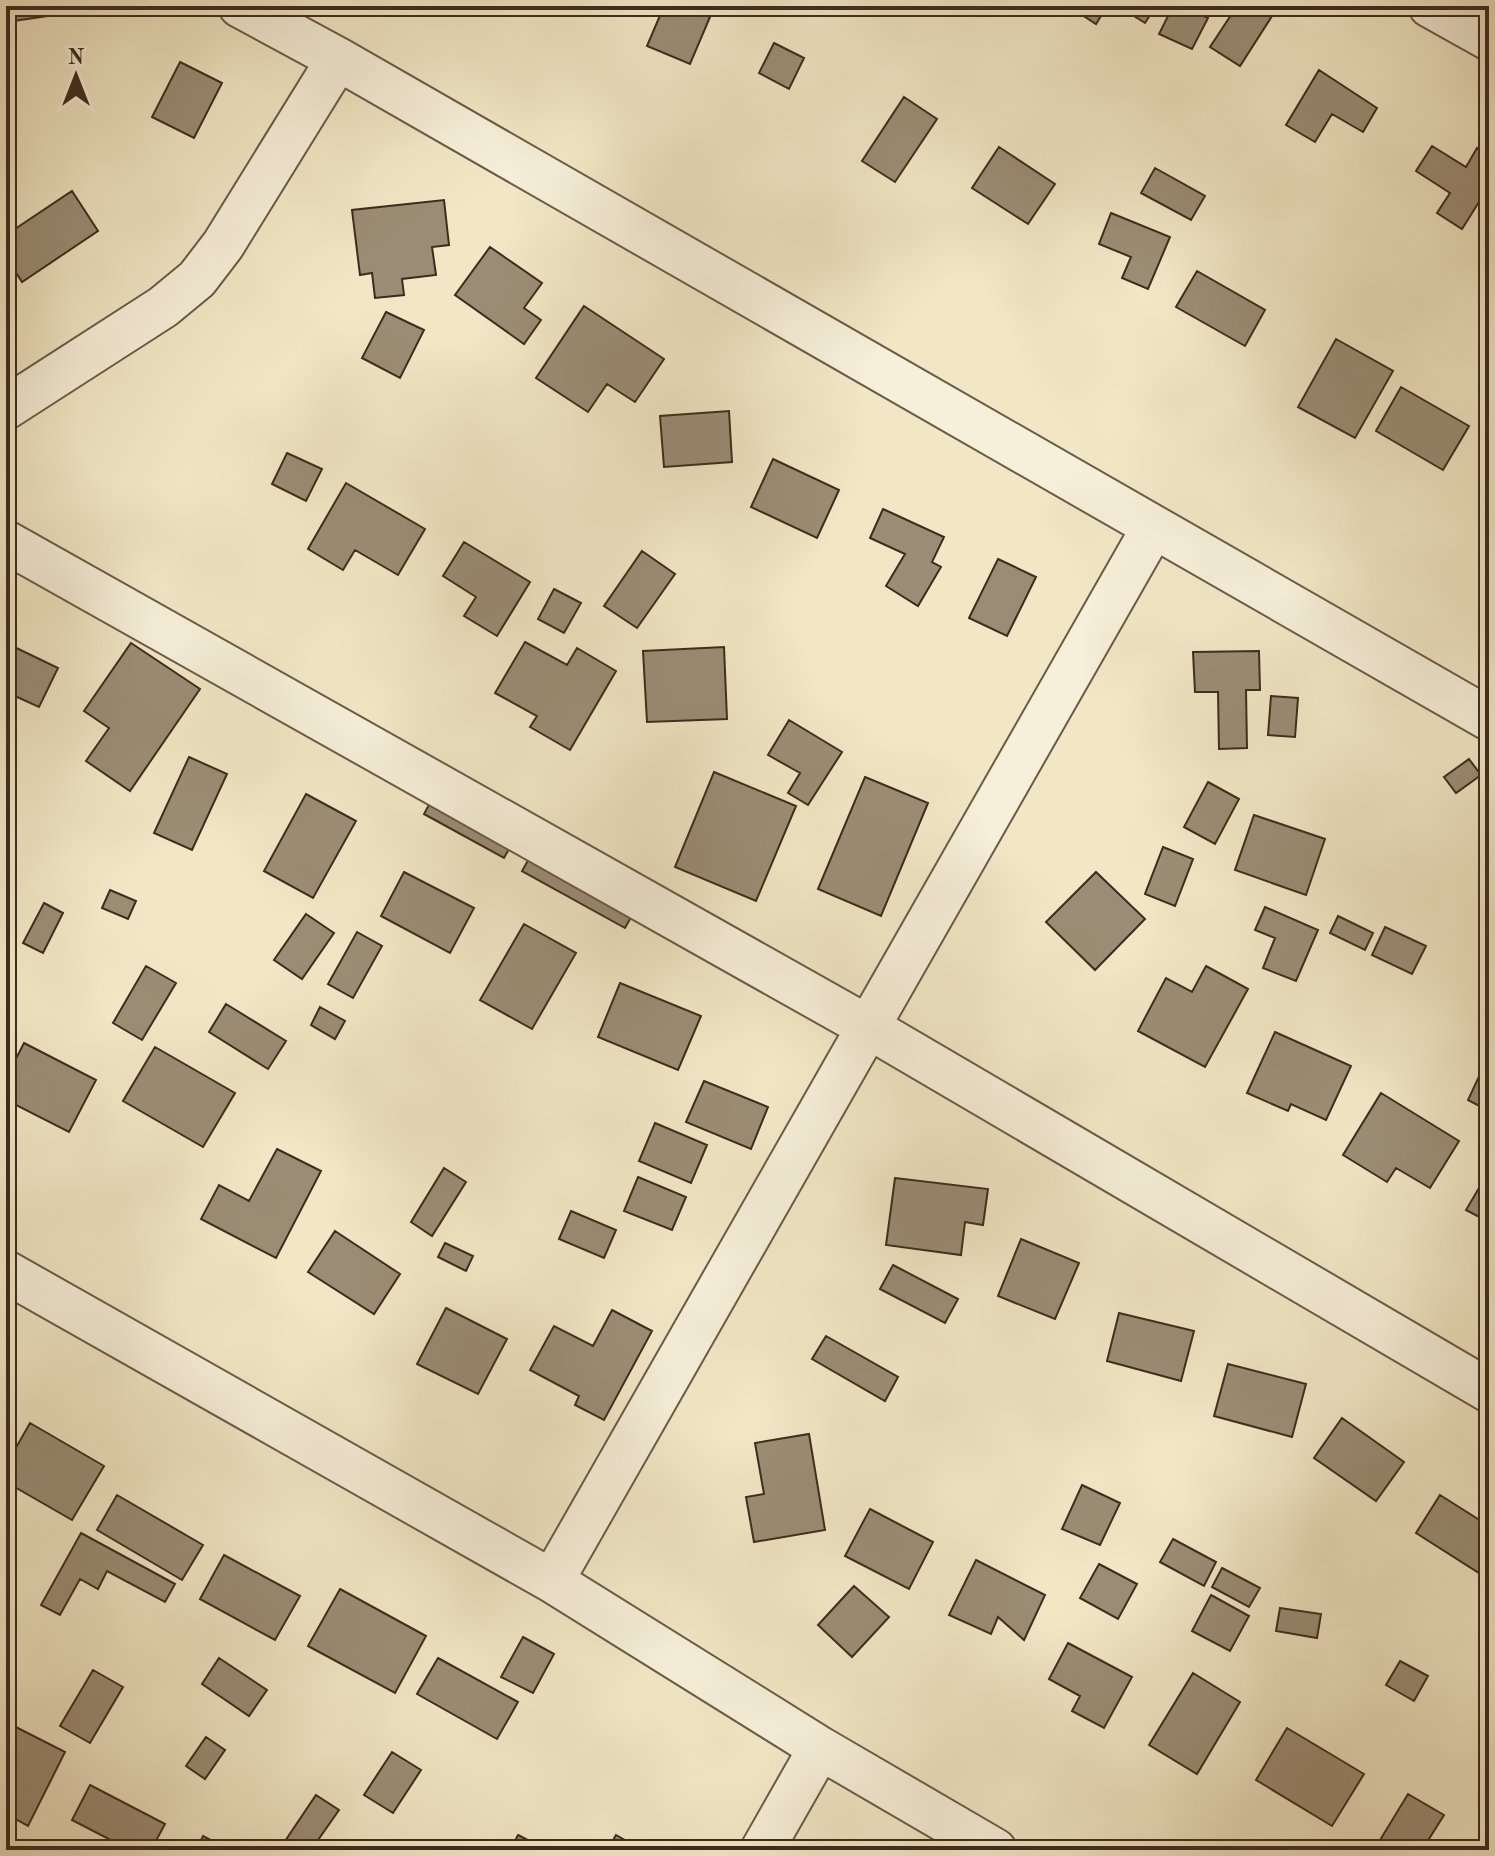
<svg xmlns="http://www.w3.org/2000/svg" width="1495" height="1856" viewBox="0 0 1495 1856" font-family="'Old Standard TT',serif">
  <rect width="100%" height="100%" fill="#f1e7c5"/>
  <filter id="stains"><feTurbulence type="fractalNoise" baseFrequency=".0025" numOctaves="4"/><feColorMatrix values="0 0 0 0 .2 0 0 0 0 .09 0 0 0 0 .02 0 0 0 .5 -.17"/></filter>
  <radialGradient id="worn" r=".72"><stop offset=".6" stop-color="#630" stop-opacity="0"/><stop offset="1" stop-color="#630" stop-opacity=".3"/></radialGradient>
  <path fill="#9b8d75" stroke="#3e2b1f" stroke-width="2" d="M6 6H75L76 12 6 22Z
    M664 6H684L710 17 690 64 647 46Z
    M1075 6H1107L1096 24 1073 9Z
    M1118 6H1156L1145 23Z
    M1173 6H1182L1208 18 1192 49 1159 34Z
    M1237 6H1263L1274 13 1240 66 1210 47Z
    M774 43 804 58 789 89 759 73Z
    M180 62 222 83 194 138 152 117Z
    M1319 70 1377 108 1363 132 1332 114 1315 142 1286 125Z
    M904 97 937 119 895 182 862 161Z
    M1432 146 1466 167 1477 148 1489 156V186L1462 229 1437 213 1450 193 1416 171Z
    M999 147 1055 184 1028 224 972 188Z
    M1155 168 1205 196 1191 220 1141 193Z
    M72 191 98 231 22 282 6 257V235Z
    M444 200 449 245 432 247 436 275 402 279 404 295 375 298 372 273 360 275 352 210Z
    M1111 213 1170 237 1148 289 1122 278 1131 257 1099 244Z
    M490 247 542 283 524 308 541 320 524 344 455 295Z
    M1197 271 1265 310 1245 346 1176 307Z
    M584 306 664 359 635 402 607 384 588 412 536 378Z
    M386 312 424 330 400 378 362 358Z
    M1336 339 1393 371 1355 438 1298 407Z
    M1401 387 1469 426 1443 470 1376 431Z
    M729 411 732 462 664 467 660 416Z
    M287 453 322 469 306 501 272 484Z
    M773 459 839 490 817 538 751 507Z
    M346 483 425 529 398 575 355 550 343 570 308 549Z
    M883 509 944 537 932 562 941 567 918 606 886 586 905 554 870 538Z
    M464 542 530 582 497 636 464 616 476 597 443 576Z
    M642 551 675 574 637 628 604 606Z
    M998 559 1036 577 1007 636 969 618Z
    M554 589 581 603 564 633 538 619Z
    M525 642 567 665 577 648 616 671 570 750 530 727 537 716 495 693Z
    M6 643 58 668 39 707 6 692Z
    M131 643 200 689 130 791 86 761 109 728 84 711Z
    M724 647 727 719 647 722 643 651Z
    M1259 651 1260 690H1246L1247 748 1219 749 1218 692H1195L1193 652Z
    M1271 696 1298 698 1295 737 1268 735Z
    M789 720 842 752 808 805 788 793 800 773 768 755Z
    M189 757 227 774 192 850 154 833Z
    M1469 759 1481 775 1456 793 1444 777Z
    M714 772 796 806 756 901 675 867Z
    M865 777 928 803 881 916 818 889Z
    M1208 782 1239 799 1215 844 1184 827Z
    M438 788 518 833 504 858 424 814Z
    M306 794 356 821 313 898 264 871Z
    M1254 815 1325 839 1306 895 1235 870Z
    M1163 847 1193 859 1175 906 1145 894Z
    M535 848 638 905 625 928 522 871Z
    M404 872 474 908 450 953 381 916Z
    M1096 872 1145 919 1095 970 1046 922Z
    M110 890 136 901 128 919 102 908Z
    M44 903 63 913 43 953 23 943Z
    M1265 907 1318 930 1296 981 1263 968 1275 938 1255 930Z
    M306 914 334 933 302 979 274 960Z
    M1338 916 1373 933 1365 950 1330 933Z
    M524 924 576 953 532 1029 480 1000Z
    M1385 927 1426 946 1412 974 1372 955Z
    M357 932 382 946 353 998 328 984Z
    M146 966 176 983 142 1040 113 1023Z
    M1206 966 1248 989 1205 1067 1138 1031 1166 978 1192 992Z
    M620 983 701 1016 678 1070 598 1037Z
    M226 1004 286 1041 268 1069 209 1032Z
    M320 1007 345 1021 335 1039 311 1025Z
    M1275 1032 1351 1066 1326 1120 1291 1104 1288 1111 1247 1093Z
    M24 1043 96 1080 69 1132 6 1100V1078Z
    M155 1047 235 1093 203 1147 123 1101Z
    M1489 1055V1111L1468 1100Z
    M704 1081 768 1107 751 1149 686 1122Z
    M1381 1093 1459 1141 1430 1188 1396 1168 1387 1182 1343 1155Z
    M655 1123 707 1145 691 1183 639 1161Z
    M277 1149 321 1171 276 1258 201 1219 219 1185 249 1201Z
    M444 1168 466 1182 432 1236 411 1222Z
    M1489 1171V1222L1466 1210Z
    M638 1177 686 1197 672 1230 624 1211Z
    M895 1178 988 1189 983 1225 965 1222 961 1255 886 1245Z
    M571 1211 616 1230 604 1258 559 1239Z
    M335 1231 400 1274 374 1314 308 1272Z
    M1021 1239 1079 1263 1055 1319 998 1296Z
    M445 1243 473 1256 466 1271 438 1257Z
    M893 1265 958 1299 945 1323 880 1289Z
    M446 1308 507 1339 478 1394 417 1364Z
    M612 1310 652 1331 604 1420 575 1405 579 1396 530 1370 554 1326 593 1346Z
    M1119 1313 1194 1331 1181 1381 1107 1361Z
    M826 1336 898 1377 885 1401 812 1359Z
    M1228 1364 1306 1384 1292 1437 1214 1416Z
    M1342 1418 1404 1462 1376 1501 1314 1458Z
    M30 1423 104 1466 72 1520 6 1482V1465Z
    M809 1434 825 1530 754 1542 746 1497 764 1494 755 1443Z
    M1082 1485 1120 1503 1100 1545 1062 1529Z
    M117 1495 203 1545 182 1580 97 1530Z
    M1440 1495 1489 1526V1557L1479 1573 1416 1533Z
    M870 1509 933 1542 909 1589 845 1556Z
    M81 1533 175 1584 165 1602 107 1571 98 1589 80 1579 60 1615 41 1605Z
    M1173 1539 1216 1562 1204 1586 1160 1562Z
    M224 1555 300 1596 275 1640 200 1599Z
    M976 1560 1045 1595 1024 1640 998 1617 991 1634 949 1615Z
    M1099 1564 1137 1584 1118 1619 1080 1598Z
    M1222 1568 1260 1588 1249 1607 1212 1587Z
    M854 1586 889 1617 852 1657 818 1625Z
    M340 1589 426 1636 395 1693 308 1646Z
    M1211 1595 1249 1616 1230 1651 1192 1631Z
    M1280 1608 1321 1614 1317 1638 1276 1631Z
    M523 1637 554 1654 533 1693 501 1677Z
    M1068 1643 1132 1677 1104 1728 1072 1711 1080 1696 1049 1679Z
    M219 1658 267 1690 249 1716 202 1684Z
    M438 1658 518 1702 497 1739 417 1694Z
    M1400 1661 1428 1676 1414 1701 1386 1685Z
    M93 1670 123 1687 90 1743 60 1726Z
    M1193 1673 1240 1702 1197 1774 1149 1745Z
    M6 1722 65 1752 28 1826 6 1814Z
    M1287 1728 1364 1774 1332 1826 1256 1780Z
    M206 1737 225 1750 205 1779 186 1766Z
    M392 1752 421 1770 393 1813 364 1795Z
    M90 1785 165 1824 151 1850H130L72 1820Z
    M1408 1794 1444 1815 1422 1850H1374Z
    M316 1795 339 1810 311 1850H279Z
    M518 1835 547 1850H510Z
    M616 1835 643 1850H607Z
    M203 1836 229 1850H196Z"/>
  <g fill="none" stroke-linecap="round" stroke-linejoin="round">
    <g stroke="#6b5a48" stroke-width="46">
      <path id="minor" d="M240 6 338 59 1489 719
        M1430 6 1489 39
        M6 408 163 307 197 279 223 245 338 59
        M6 542 868 1027 1489 1391
        M6 1272 552 1581 820 1748 995 1850
        M552 1581 1153 528
        M762 1850 820 1748"/>
    </g>
    <use href="#minor" stroke="#f6efd9" stroke-width="42"/>
  </g>
  <rect width="1495" height="1856" fill="none" stroke="#f1e7c5" stroke-width="32"/>
  <rect x="8" y="8" width="1479" height="1840" fill="none" stroke="#3e2b1f" stroke-width="4"/>
  <rect x="16" y="16" width="1463" height="1824" fill="none" stroke="#3e2b1f" stroke-width="2"/>
  <g transform="translate(76 76)" stroke="#f6efd9" stroke-width="6" paint-order="stroke">
  <path d="M0-6L14 30L0 20L-14 30Z" fill="#3e2b1f"/>
  <text y="-12" font-size="22" font-weight="bold" text-anchor="middle" fill="#3e2b1f">N</text>
  </g>
  <rect width="100%" height="100%" filter="url(#stains)"/>
  <rect width="100%" height="100%" fill="url(#worn)"/>
</svg>
